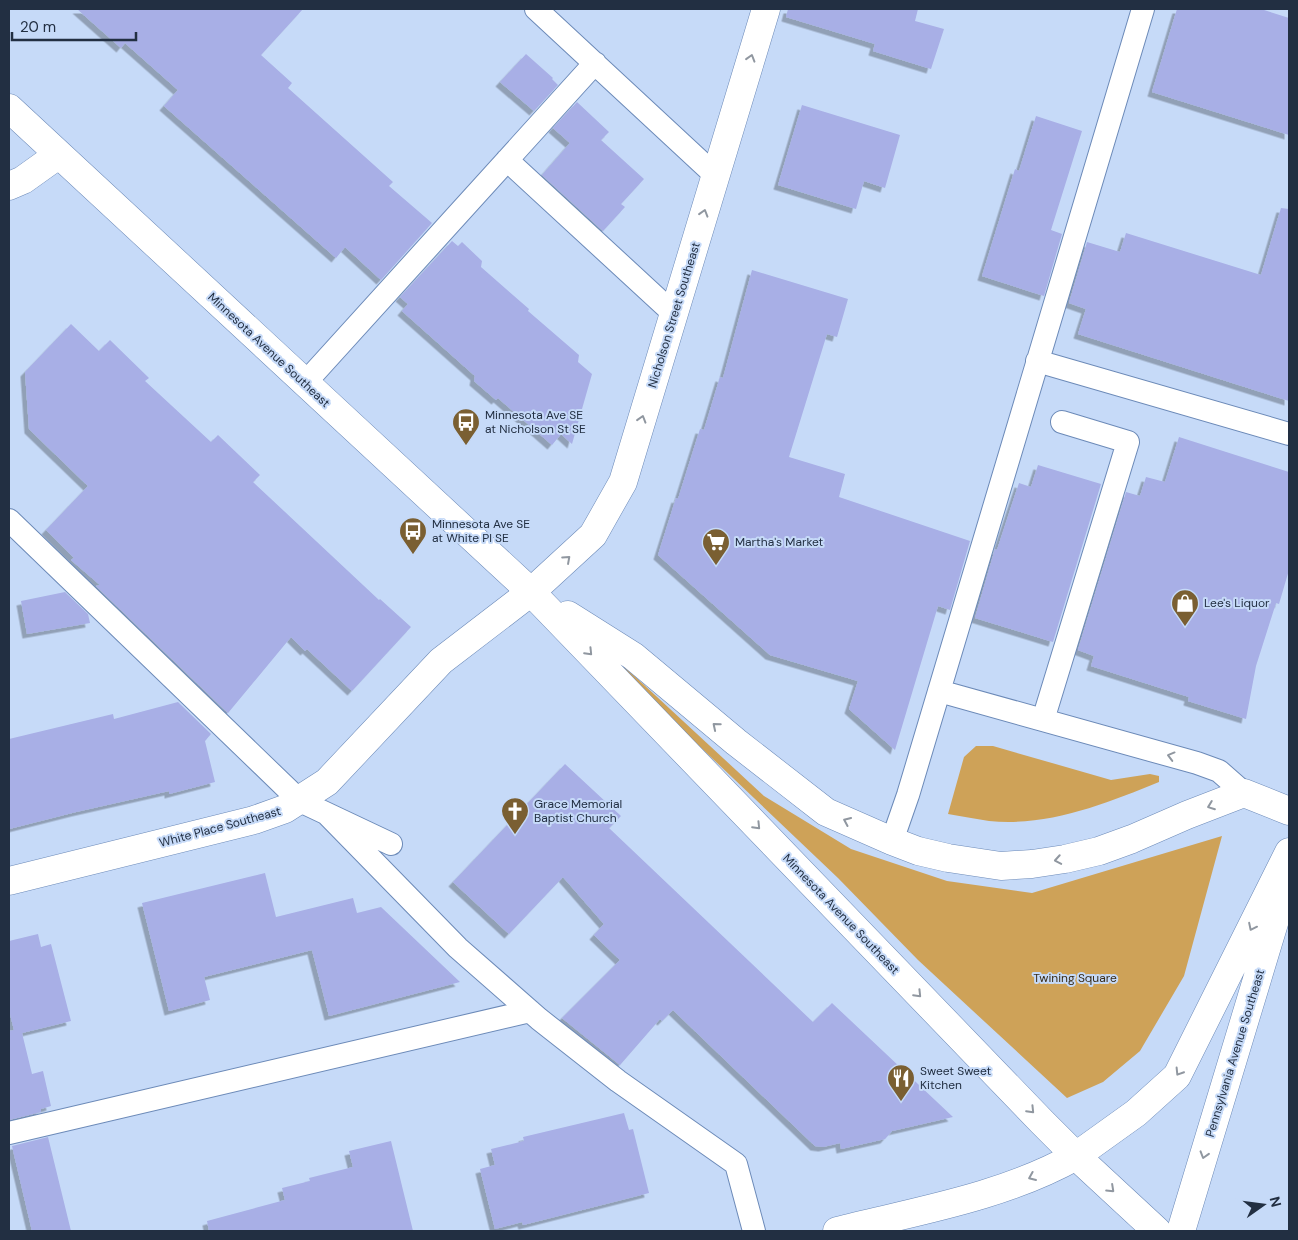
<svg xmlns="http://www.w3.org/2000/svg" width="1298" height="1240" viewBox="0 0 1298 1240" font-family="'DM Sans',sans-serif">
  <defs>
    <filter id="shadow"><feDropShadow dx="-4.5" dy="4.5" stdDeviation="0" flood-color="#0004"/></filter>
  </defs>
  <rect width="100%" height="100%" fill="#c6daf8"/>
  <path fill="#cea258" d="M615 658 764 796 851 849 947 881 1032 893 1222 836 1184 976 1140 1051 1103 1082 1067 1098 918 960 838 878 612 663Z
    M976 746H993L1111 780 1150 774 1159 776V782C1105 804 1048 827 989 821 975 819 961 816 948 814L964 757Z"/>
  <path fill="#a8afe6" filter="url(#shadow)" d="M77 9H303L261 55 292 83 288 88 393 182 389 186 432 223 381 280 345 247 336 258 164 106 178 90 125 43 121 48Z
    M788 9H918L915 21 944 29 931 69 873 51 875 44 786 17Z
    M1177 9H1261L1289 18V135L1152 92Z
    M526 54 553 78 552 79 558 85 534 111 500 82Z
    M577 102 609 132 601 140 644 179 621 204 625 207 603 231 542 175 570 143 553 128Z
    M802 105 900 135 885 188 864 181 856 209 778 185Z
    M1036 116 1082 131 1051 230 1062 234 1044 296 982 276 1015 169 1019 171Z
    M1281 208 1289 209V401L1078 334 1086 309 1069 303 1087 242 1120 252 1126 233 1261 275Z
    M452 241 458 246 462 242 482 261 481 267 529 309 528 311 579 355 578 362 592 374 572 444 561 434 552 445 498 398 496 400 474 381 475 376 402 311 408 304 400 297Z
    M752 270 848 299 837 337 827 334 789 457 845 474 839 497 970 541 950 610 938 606 895 750 849 709 858 681 770 655 658 555 676 498 678 499 700 429 704 430 720 377 723 378Z
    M71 324 99 351 110 340 149 378 145 381 211 442 218 435 260 475 253 482 379 600 380 599 411 627 352 691 307 649 305 651 291 637 228 713 96 586 100 585 71 560 74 558 46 530 88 486 29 429 25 372Z
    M1179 437 1289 472V570L1279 604 1276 603 1256 666 1246 719 1188 701 1189 697 1091 666 1094 656 1078 650 1126 492 1140 496 1146 477 1165 482Z
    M1038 465 1101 484 1053 642 975 618 995 549 997 550 1019 483 1031 487Z
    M65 592 88 614 90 623 27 634 21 601Z
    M178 702 211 734 205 741 215 782 169 794V791L76 812 9 829V739L113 714 114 719Z
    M565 764 621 816 609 828 813 1022 832 1003 953 1117 892 1131 885 1139 841 1149 840 1143 823 1147 815 1146 673 1010 662 1021 660 1019 620 1065 562 1018 620 960 594 935 604 924 563 877 509 934 453 882Z
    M265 873 276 917 353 898 357 913 381 907 460 982 329 1016 312 950 204 977 210 1000 169 1011 142 903Z
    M38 934 41 947 51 944 71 1021 22 1033 32 1074 43 1071 51 1106 41 1109V1112L9 1120V1031L14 1030 9 1010V941Z
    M624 1113 629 1130 633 1129 649 1193 523 1225 522 1222 495 1229 480 1169 495 1165 491 1149 524 1141 523 1137Z
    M48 1137 71 1231H32L12 1146Z
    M391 1141 413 1231H209L207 1221 285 1200 282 1188 310 1181 309 1178 353 1167 349 1151Z"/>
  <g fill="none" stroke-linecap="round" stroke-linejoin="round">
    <g stroke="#6c8ab8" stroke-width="24">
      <path id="service" d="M536 9 716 176
        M507 160 674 314
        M1037 361 1289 434
        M305 383 595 63
        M9 520 300 801 391 844
        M939 691 1197 763 1219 771 1244 793
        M1043 720 1128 442 1062 422
        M327 814 458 948 539 1019 618 1081 736 1164 754 1231
        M892 841 908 795 1143 9
        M9 1133 530 1011"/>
    </g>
    <g stroke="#6c8ab8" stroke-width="29">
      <path id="minor" d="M9 881 254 820 285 809 327 782 441 661 531 592 593 535 623 482 766 9"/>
    </g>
    <g stroke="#6c8ab8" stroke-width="29">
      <path id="tertiary" d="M9 186 23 180 58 155
        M837 1231C917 1211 1003 1197 1076 1156"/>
    </g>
    <g stroke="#6c8ab8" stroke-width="29">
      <path id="secondary" d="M9 108 531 592 1042 1122 1076 1156 1157 1231
        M568 615 633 656 736 742 826 812 892 841 918 851 948 858 1001 866 1032 864 1065 859 1099 851 1132 839 1187 815 1244 793 1289 811"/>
    </g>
    <g stroke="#6c8ab8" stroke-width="29">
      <path id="trunk" d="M1076 1156 1136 1113 1177 1076 1289 852
        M1181 1231 1284 890"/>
    </g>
    <use href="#service" stroke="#fff" stroke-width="22"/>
    <use href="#minor" stroke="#fff" stroke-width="28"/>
    <use href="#tertiary" stroke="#fff" stroke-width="28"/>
    <use href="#secondary" stroke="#fff" stroke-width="28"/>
    <use href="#trunk" stroke="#fff" stroke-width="28"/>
  </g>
  <defs><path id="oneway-chevron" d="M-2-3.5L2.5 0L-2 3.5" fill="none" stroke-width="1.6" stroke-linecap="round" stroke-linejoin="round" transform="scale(1.25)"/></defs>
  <g stroke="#9097a0">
    <use href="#oneway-chevron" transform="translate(751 58) rotate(-73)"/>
    <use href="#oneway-chevron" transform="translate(704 213) rotate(-73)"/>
    <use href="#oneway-chevron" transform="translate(642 419) rotate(-73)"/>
    <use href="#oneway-chevron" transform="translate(567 559) rotate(-42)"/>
    <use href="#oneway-chevron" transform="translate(589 652) rotate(46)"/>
    <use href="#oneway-chevron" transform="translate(716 726) rotate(-140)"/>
    <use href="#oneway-chevron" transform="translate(1171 756) rotate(-165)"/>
    <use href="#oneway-chevron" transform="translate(1211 806) rotate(159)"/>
    <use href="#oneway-chevron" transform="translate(847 821) rotate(-156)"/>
    <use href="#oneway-chevron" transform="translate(757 826) rotate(46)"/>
    <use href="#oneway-chevron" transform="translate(1058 860) rotate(170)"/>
    <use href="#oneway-chevron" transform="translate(1252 927) rotate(116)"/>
    <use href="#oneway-chevron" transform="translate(918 994) rotate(46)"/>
    <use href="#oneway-chevron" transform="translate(1179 1072) rotate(122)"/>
    <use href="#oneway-chevron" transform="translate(1031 1110) rotate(46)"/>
    <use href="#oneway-chevron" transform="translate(1204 1155) rotate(107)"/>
    <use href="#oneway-chevron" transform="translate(1032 1177) rotate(157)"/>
    <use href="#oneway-chevron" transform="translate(1111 1189) rotate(43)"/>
  </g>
  <defs>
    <g id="bus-pin" transform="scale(1.4375)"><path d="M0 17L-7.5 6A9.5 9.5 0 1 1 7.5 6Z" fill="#7a5f32" stroke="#c6daf8"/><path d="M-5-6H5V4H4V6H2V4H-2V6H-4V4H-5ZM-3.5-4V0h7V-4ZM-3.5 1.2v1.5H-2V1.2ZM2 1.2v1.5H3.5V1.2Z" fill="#fff"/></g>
    <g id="supermarket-pin" transform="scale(1.4375)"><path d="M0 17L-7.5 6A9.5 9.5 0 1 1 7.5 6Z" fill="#7a5f32" stroke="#c6daf8"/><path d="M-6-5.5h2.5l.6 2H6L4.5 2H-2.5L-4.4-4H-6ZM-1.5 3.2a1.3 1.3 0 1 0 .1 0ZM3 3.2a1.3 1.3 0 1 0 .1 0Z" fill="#fff"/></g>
    <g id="shop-pin" transform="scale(1.4375)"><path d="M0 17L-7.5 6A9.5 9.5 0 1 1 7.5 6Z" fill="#7a5f32" stroke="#c6daf8"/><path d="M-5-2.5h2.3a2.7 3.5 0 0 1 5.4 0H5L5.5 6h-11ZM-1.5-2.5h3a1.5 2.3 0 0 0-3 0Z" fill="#fff"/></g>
    <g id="church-pin" transform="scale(1.4375)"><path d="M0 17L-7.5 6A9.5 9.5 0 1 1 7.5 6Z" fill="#7a5f32" stroke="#c6daf8"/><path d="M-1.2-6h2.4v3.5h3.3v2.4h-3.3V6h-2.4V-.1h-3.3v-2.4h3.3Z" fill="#fff"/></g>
    <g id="restaurant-pin" transform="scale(1.4375)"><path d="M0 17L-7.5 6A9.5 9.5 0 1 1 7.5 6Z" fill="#7a5f32" stroke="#c6daf8"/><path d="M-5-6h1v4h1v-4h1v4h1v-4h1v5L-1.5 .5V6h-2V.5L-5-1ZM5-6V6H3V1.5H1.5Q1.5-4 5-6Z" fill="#fff"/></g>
  </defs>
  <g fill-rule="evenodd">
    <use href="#bus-pin" x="466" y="422"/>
    <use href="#bus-pin" x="413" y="531"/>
    <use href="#supermarket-pin" x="716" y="542"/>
    <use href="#shop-pin" x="1185" y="603"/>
    <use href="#church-pin" x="515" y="811"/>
    <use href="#restaurant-pin" x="901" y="1078"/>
  </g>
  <g text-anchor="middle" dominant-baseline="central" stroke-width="4" stroke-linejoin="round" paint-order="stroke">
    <g font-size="12" fill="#222f42" stroke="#c6daf8">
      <text transform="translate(674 315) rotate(-73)">Nicholson Street Southeast</text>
      <text transform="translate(269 350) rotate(43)">Minnesota Avenue Southeast</text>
      <text transform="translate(220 827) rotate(-15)">White Place Southeast</text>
      <text transform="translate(841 914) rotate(46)">Minnesota Avenue Southeast</text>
      <text transform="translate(1235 1053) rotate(-73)">Pennsylvania Avenue Southeast</text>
    </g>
    <g font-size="12" fill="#222f42" stroke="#c6daf8" text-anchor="start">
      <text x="485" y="415">Minnesota Ave SE<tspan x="485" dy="14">at Nicholson St SE</tspan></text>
      <text x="432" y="524">Minnesota Ave SE<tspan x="432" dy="14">at White Pl SE</tspan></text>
      <text x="735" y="542">Martha's Market</text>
      <text x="1204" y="603">Lee's Liquor</text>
      <text x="534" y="804">Grace Memorial<tspan x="534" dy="14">Baptist Church</tspan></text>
      <text x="920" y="1071">Sweet Sweet<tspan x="920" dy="14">Kitchen</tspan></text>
    </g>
    <g font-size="12" fill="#382b17" stroke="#c6daf8">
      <text x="1075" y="978">Twining Square</text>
    </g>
  </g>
  <rect width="1298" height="1240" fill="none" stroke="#222f42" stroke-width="20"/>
  <g transform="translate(1263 1205) rotate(76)" stroke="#c6daf8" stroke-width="4" paint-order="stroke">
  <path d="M0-4L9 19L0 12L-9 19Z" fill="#222f42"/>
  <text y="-8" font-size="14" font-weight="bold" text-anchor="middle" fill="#222f42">N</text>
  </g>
  <path d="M12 32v8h124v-8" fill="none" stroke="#222f42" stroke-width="2.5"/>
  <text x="20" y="32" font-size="15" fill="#222f42" stroke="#c6daf8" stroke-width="4" paint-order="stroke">20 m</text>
</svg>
